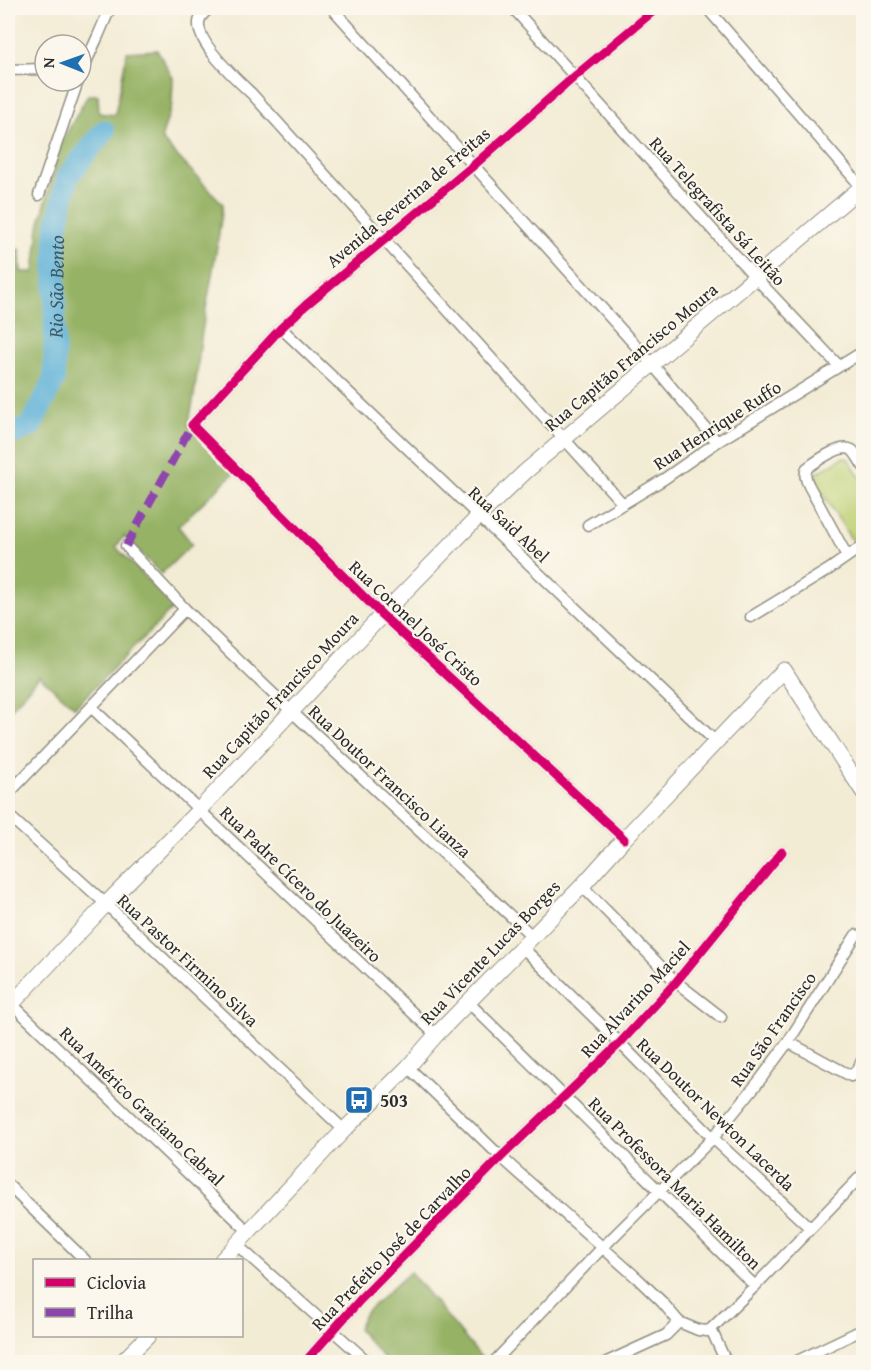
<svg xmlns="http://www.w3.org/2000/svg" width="871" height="1370" viewBox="0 0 871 1370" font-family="'Gentium Book Plus',serif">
  <rect width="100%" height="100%" fill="#fbf7ec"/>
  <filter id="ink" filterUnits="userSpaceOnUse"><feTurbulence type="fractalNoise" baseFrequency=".0167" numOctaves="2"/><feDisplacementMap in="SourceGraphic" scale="12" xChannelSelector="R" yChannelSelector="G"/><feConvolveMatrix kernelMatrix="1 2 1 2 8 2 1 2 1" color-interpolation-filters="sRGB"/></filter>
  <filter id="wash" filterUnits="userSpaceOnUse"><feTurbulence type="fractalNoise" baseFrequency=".008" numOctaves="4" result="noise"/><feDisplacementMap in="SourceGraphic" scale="24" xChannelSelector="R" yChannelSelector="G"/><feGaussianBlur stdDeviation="1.35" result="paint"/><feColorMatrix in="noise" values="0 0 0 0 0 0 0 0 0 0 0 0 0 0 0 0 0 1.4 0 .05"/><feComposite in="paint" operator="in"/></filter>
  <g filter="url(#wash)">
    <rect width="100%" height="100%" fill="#f3ecd5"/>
    <path fill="#bed073" stroke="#747e4f" stroke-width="1.5" d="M843 457 849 459 863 482V539L860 541 851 539 814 480V475Z"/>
    <path fill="#96b265" stroke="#606e48" stroke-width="1.5" d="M157 50 173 78 172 104 161 139 223 204C218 247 209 289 202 332 197 363 197 393 188 424L235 472 178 526 192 544 161 574 124 536 116 547 174 607 75 707 39 676 8 713V252L20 249 21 272H34L39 227 61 143 88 95H98L99 113 115 115 127 52Z
      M410 1272 485 1362H387L358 1329 364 1314Z"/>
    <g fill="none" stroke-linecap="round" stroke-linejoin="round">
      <path stroke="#5bb0d7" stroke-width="22" id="s1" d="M8 436 31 426 54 380 56 230 68 176 104 131"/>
    </g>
  </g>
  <g filter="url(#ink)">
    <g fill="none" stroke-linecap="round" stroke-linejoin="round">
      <g stroke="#8f8c80" stroke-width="13">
        <path id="street" d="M210 8C205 12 199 16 199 23 197 44 237 80 252 94L623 504
          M332 8 653 365 717 442
          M513 8 755 277 839 366
          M707 8 864 190
          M8 70 45 69
          M81 73 98 36 110 8
          M39 195 78 81
          M281 328 716 742
          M588 525 664 479 717 442 864 351
          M126 546 185 609 291 711 532 936
          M847 556 809 486C806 480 804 475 807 468 817 461 841 443 852 450 857 454 860 462 864 467
          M751 617 828 570 864 545
          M91 707 436 1035
          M8 794 185 609
          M8 815 106 904 344 1130
          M624 839 382 615 192 425 281 328 306 305 474 165 574 77 657 8
          M582 886 676 982 721 1017
          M522 947 620 1043 713 1138 810 1228
          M468 1002C565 1096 659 1192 755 1286
          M12 1004 249 1232
          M788 1042 851 1076 857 1070 864 1057
          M408 1067 501 1157 637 1278 662 1302 679 1322 698 1330 707 1331 711 1329
          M8 1185 85 1260
          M237 1245 368 1362
          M711 1329 755 1286 864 1173
          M711 1329 726 1362
          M305 1362 360 1300 501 1157 620 1043 676 982 782 852
          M494 1362 602 1248 713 1138 760 1080 788 1042 856 935
          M607 1362 666 1335 679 1322
          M795 1362 864 1329"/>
      </g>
      <g stroke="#8f8c80" stroke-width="17">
        <path id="secondary" d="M8 1008 106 904 199 810 382 615 478 517 525 472 864 185
          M222 1260 344 1130 408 1067 436 1035 582 886 624 839 784 670 864 793
          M122 1362 148 1336"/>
      </g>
      <use href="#street" stroke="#fff" stroke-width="10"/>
      <use href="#secondary" stroke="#fff" stroke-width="15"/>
      <path stroke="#8e44ad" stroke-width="8" stroke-dasharray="15 8" stroke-linecap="butt" d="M126 546 192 425"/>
      <g stroke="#fbf7ec" stroke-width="13">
        <path id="cycleway" d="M624 839 382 615 192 425 281 328 306 305 474 165 574 77 657 8
          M305 1362 360 1300 501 1157 620 1043 676 982 782 852"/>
      </g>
      <use href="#cycleway" stroke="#d6006c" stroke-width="9"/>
    </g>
  </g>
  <defs>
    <g id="bus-square" transform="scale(1.5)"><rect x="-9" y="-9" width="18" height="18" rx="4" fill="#1f6fb2" stroke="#fbf7ec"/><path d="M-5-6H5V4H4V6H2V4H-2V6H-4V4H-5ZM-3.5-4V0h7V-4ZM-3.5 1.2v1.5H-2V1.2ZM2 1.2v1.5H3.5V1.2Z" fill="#fff"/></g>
  </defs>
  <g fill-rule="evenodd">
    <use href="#bus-square" x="359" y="1100"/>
  </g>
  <g text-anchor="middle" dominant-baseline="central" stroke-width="4.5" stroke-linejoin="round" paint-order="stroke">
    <g font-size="18" fill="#2b2b2b" stroke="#fbf7ec">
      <text transform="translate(408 197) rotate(-40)">Avenida Severina de Freitas</text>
      <text transform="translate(718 211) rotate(48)">Rua Telegrafista Sá Leitão</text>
      <text transform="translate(631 357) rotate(-40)">Rua Capitão Francisco Moura</text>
      <text transform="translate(717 425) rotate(-33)">Rua Henrique Ruffo</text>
      <text transform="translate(509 524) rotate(43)">Rua Said Abel</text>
      <text transform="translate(416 623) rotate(43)">Rua Coronel José Cristo</text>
      <text transform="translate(280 695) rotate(-47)">Rua Capitão Francisco Moura</text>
      <text transform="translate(390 781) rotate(43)">Rua Doutor Francisco Lianza</text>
      <text transform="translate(301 884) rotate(44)">Rua Padre Cícero do Juazeiro</text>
      <text transform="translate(490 952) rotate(-46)">Rua Vicente Lucas Borges</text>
      <text transform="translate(188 960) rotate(43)">Rua Pastor Firmino Silva</text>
      <text transform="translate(635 999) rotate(-47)">Rua Alvarino Maciel</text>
      <text transform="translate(773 1029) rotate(-55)">Rua São Francisco</text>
      <text transform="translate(142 1106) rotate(44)">Rua Américo Graciano Cabral</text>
      <text transform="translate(716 1114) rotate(44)">Rua Doutor Newton Lacerda</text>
      <text transform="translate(675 1183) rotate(45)">Rua Professora Maria Hamilton</text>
      <text transform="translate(391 1248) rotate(-46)">Rua Prefeito José de Carvalho</text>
    </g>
    <g font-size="18" font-weight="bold" fill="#2b2b2b" stroke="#fbf7ec" text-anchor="start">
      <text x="380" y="1100">503</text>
    </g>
    <g font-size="20" font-style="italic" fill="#3c5a67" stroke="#fbf7ec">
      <text stroke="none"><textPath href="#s1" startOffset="170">Rio São Bento</textPath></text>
    </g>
  </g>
  <rect width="871" height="1370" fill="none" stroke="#fbf7ec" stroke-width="30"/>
  <rect x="33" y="1259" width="210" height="78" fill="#fbf7ec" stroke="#a8a59f" stroke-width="1.5"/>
  <rect x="45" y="1278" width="30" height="9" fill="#d6006c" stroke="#a8a59f" stroke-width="1.5"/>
  <text x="87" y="1289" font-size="18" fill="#2b2b2b">Ciclovia</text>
  <rect x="45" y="1308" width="30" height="9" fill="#8e44ad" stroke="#a8a59f" stroke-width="1.5"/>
  <text x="87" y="1319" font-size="18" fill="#2b2b2b">Trilha</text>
  <g transform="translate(63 63) rotate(271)"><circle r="28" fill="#fbf7ec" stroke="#a8a59f" stroke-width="1.5"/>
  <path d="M0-4.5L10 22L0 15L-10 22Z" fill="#1f6fb2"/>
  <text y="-9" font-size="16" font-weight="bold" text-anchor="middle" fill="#2b2b2b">N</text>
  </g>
</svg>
